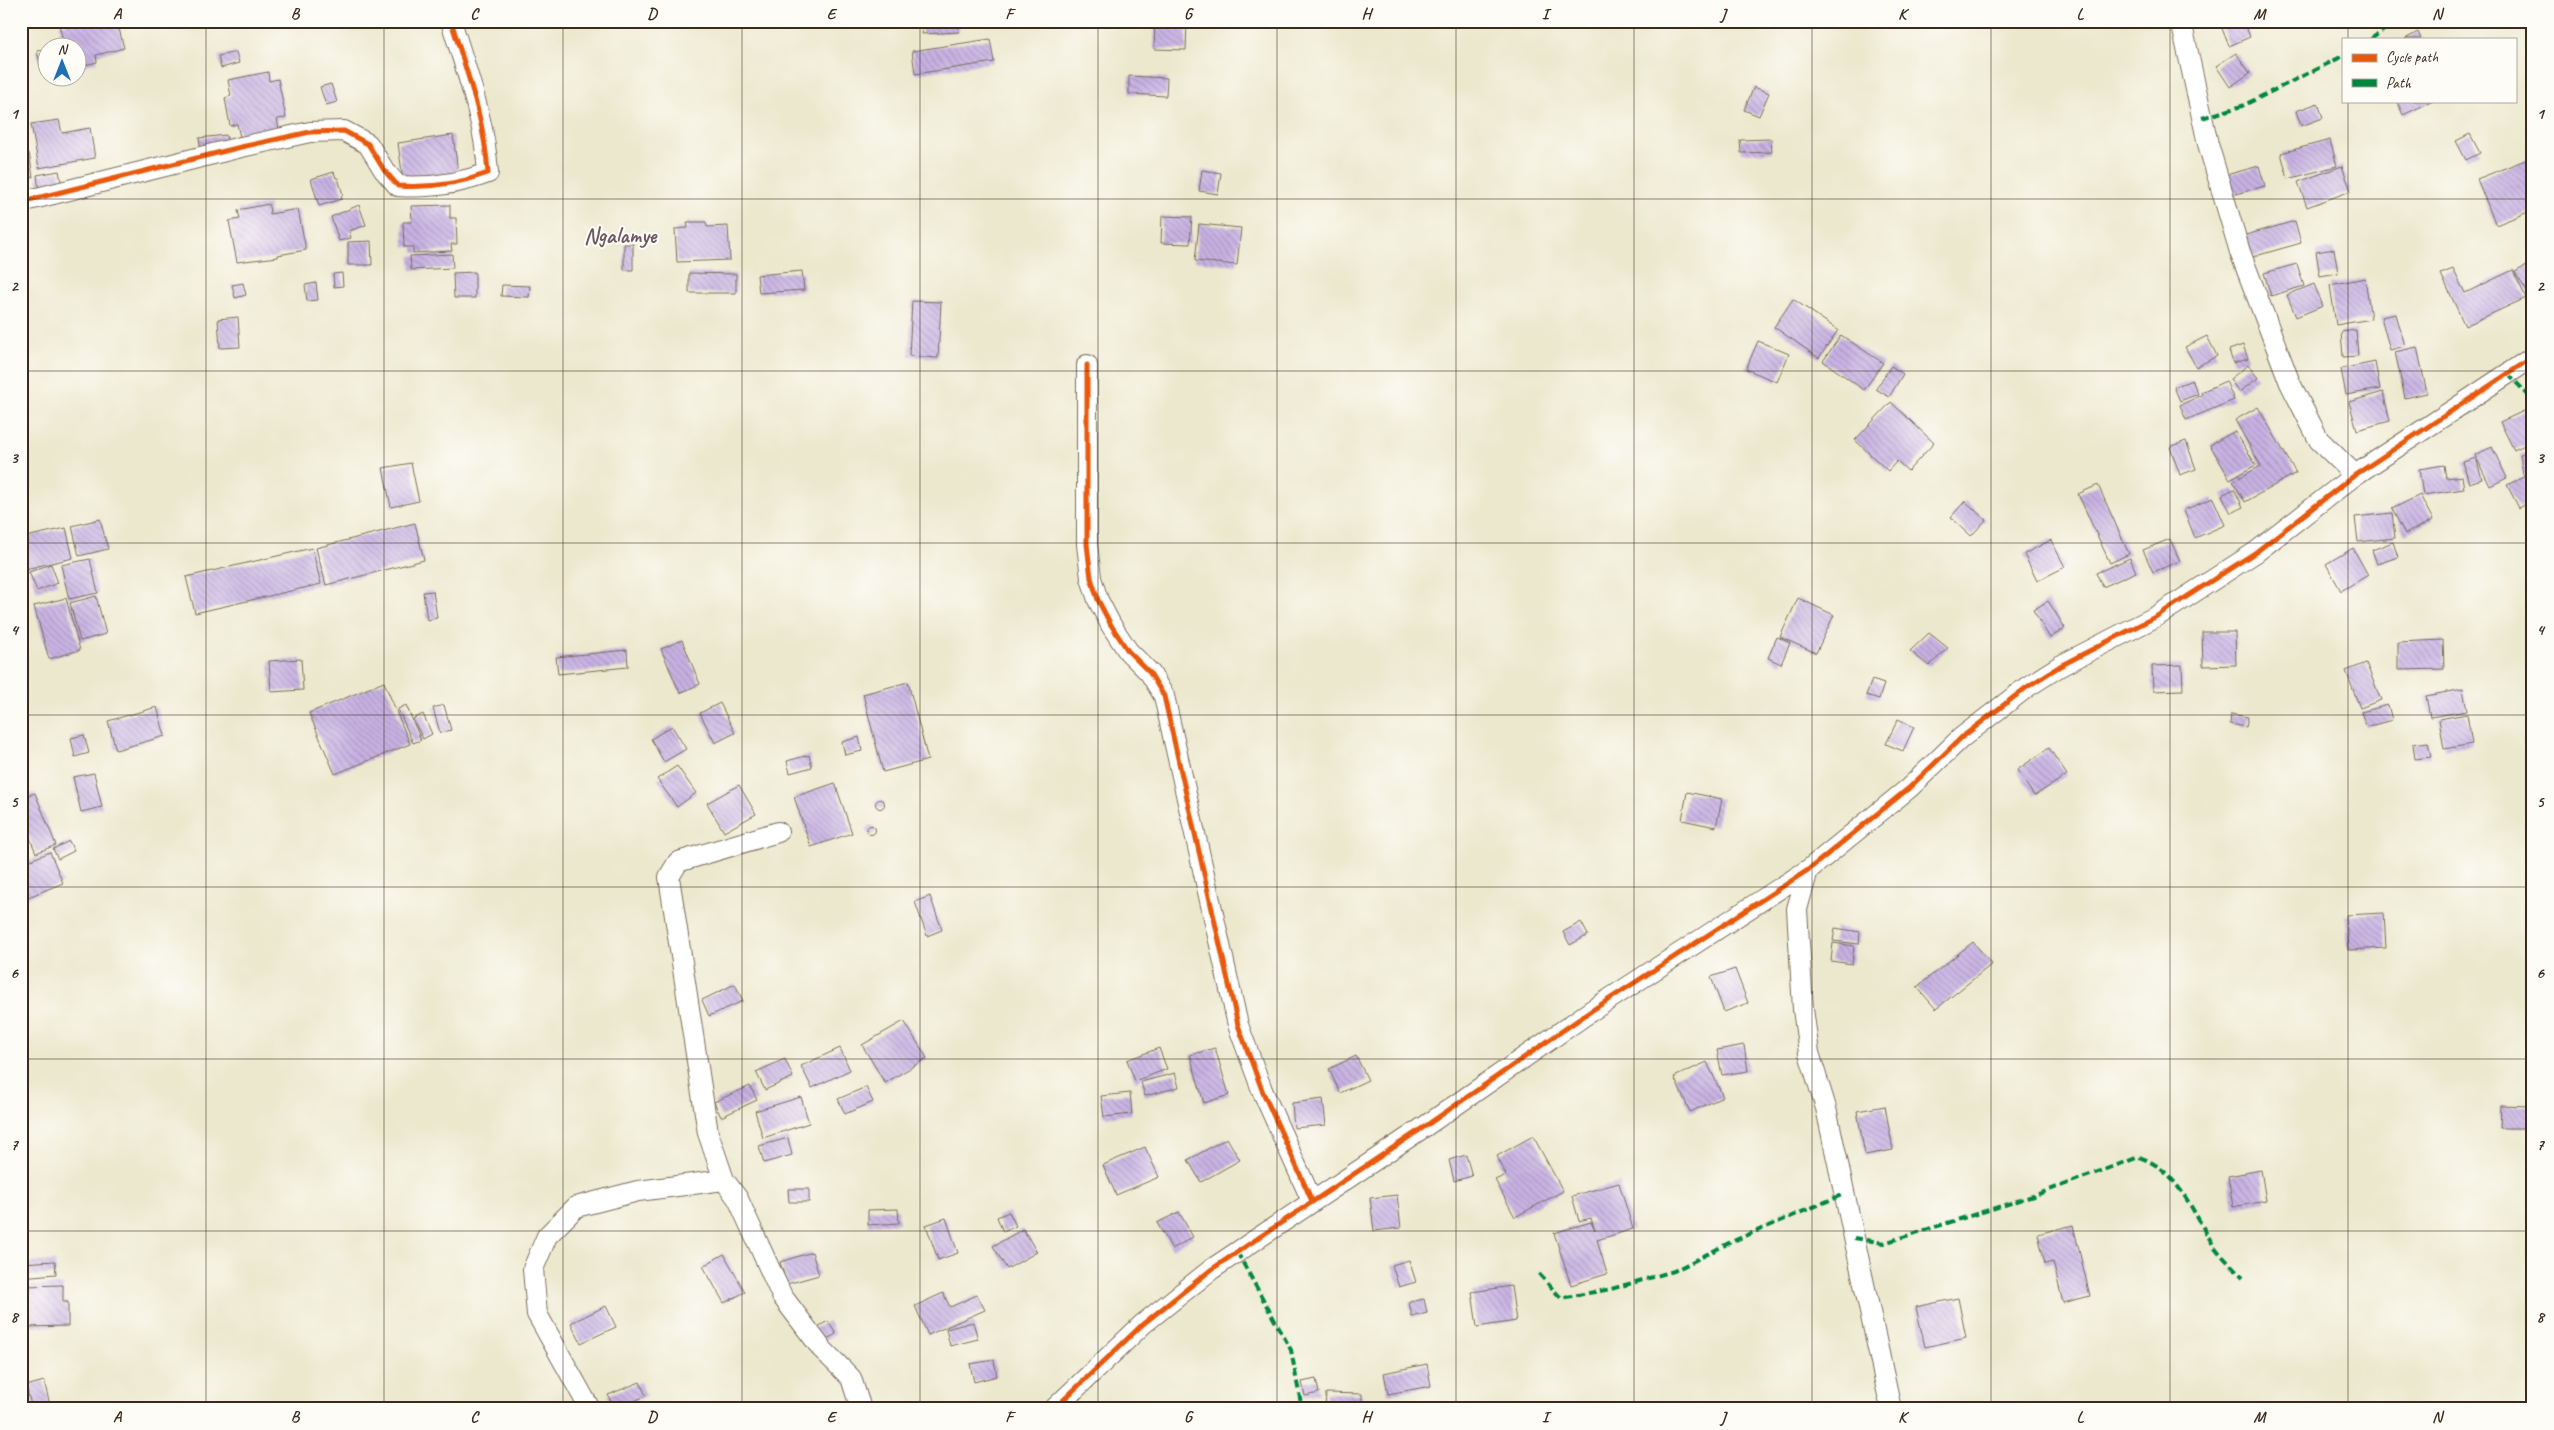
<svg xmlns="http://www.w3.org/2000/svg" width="2554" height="1430" viewBox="0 0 2554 1430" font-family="Caveat,sans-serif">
  <defs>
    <pattern id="building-back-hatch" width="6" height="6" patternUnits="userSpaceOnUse" patternTransform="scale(1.25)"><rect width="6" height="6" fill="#c9b2e4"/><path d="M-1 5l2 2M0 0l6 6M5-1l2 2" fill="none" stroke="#a491b8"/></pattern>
  </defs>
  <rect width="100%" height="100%" fill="#fdfcf7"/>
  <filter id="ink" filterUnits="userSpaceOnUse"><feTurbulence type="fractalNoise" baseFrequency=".02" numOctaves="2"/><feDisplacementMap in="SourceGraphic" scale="10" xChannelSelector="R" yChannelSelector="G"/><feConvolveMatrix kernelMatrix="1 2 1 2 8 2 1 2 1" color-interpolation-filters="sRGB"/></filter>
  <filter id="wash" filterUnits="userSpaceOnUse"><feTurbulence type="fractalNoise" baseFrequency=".0096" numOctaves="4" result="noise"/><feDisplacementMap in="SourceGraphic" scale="20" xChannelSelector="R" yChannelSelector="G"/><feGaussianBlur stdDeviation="1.12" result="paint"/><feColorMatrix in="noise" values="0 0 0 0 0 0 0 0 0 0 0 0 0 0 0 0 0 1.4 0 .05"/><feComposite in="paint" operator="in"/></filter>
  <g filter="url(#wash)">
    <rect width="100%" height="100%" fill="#ece8cd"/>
    <g id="blocks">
      <path fill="url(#building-back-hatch)" d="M73 21H117L124 48 96 55 97 62 78 67V48H65L59 25Z
        M922 21H958L959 32 922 34Z
        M1155 21H1187L1186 50 1154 49Z
        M2219 21H2244L2250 37 2229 46Z
        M2418 32 2421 39H2405Z
        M990 39 994 62 915 74 912 51Z
        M48 49V71L42 72 37 51Z
        M236 52 239 63 221 68 218 56Z
        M2236 53 2250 73 2230 87 2216 66Z
        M268 72 269 81 278 79 286 118 277 119 279 129 240 137 237 124 230 126 225 98 231 96 228 80Z
        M1129 76 1167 78 1166 96 1129 94Z
        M331 84 337 102 326 105 320 87Z
        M1754 87 1769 93 1759 116 1744 110Z
        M2397 101H2433L2403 115Z
        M2318 103 2323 118 2301 126 2296 111Z
        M59 120 62 133 90 128 95 158 39 168 31 124Z
        M2470 134 2480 153 2466 160 2456 141Z
        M226 135 228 148 201 152 199 138Z
        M453 135 458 172 403 180 398 143Z
        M1771 139 1772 152 1741 153 1740 140Z
        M2330 140 2337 166 2288 179 2281 153Z
        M29 153 33 177 21 179V154Z
        M2533 157V210L2496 225 2477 179Z
        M2259 166 2265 186 2232 195 2226 175Z
        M2342 166 2351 191 2307 207 2298 182Z
        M1202 170 1221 173 1218 194 1199 191Z
        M59 171 62 186 39 191 37 175Z
        M334 172 336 178H338L343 195 341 196 342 199 319 206 311 179Z
        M269 204 270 214 298 209 306 250 278 255V257L237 262 229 221 240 219 238 210Z
        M359 205 366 225 349 231 351 238 339 241 331 217Z
        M450 205V218H456L457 244H451L452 251 413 253V247H404L403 222H412L411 206Z
        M1162 216 1192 217 1190 244 1161 243Z
        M2295 221 2301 243 2252 257 2246 235Z
        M687 222H706L707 227 728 226 730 260 677 262 675 229 688 228Z
        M1199 224 1241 228 1237 265 1195 261Z
        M371 241 372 265H348V242Z
        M624 244H633V270H624Z
        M2334 249 2338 273 2320 276 2316 252Z
        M452 254 453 268 411 270 410 256Z
        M2533 262V292L2529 295 2515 272Z
        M2297 264 2304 286 2271 296 2264 273Z
        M2453 269 2465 293 2513 270 2526 298 2465 326 2441 274Z
        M802 271 804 290 759 293 757 275Z
        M475 272V298H454L453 273Z
        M342 273 343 286 334 287 333 274Z
        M689 273 736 274V293H689Z
        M2365 278 2371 319 2336 325 2330 285Z
        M243 283 246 295 235 298 232 285Z
        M316 283 318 300 307 301 305 285Z
        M2314 284 2323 306 2296 317 2287 295Z
        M502 285 530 286 529 297 501 296Z
        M1793 299 1838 330 1819 358 1774 327Z
        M912 301 941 302 938 358 909 356Z
        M2396 314 2405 346 2390 350 2381 317Z
        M238 317 240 347 220 348 218 319Z
        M2356 330 2358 356 2343 357 2341 332Z
        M1841 335 1883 363 1864 390 1823 361Z
        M2207 336 2217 356 2196 367 2185 347Z
        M1758 341 1789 354 1777 382 1746 369Z
        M2243 345 2248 359 2233 363 2229 350Z
        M2417 347 2427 393 2405 398 2395 352Z
        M2375 362 2380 389 2346 395 2341 369Z
        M2248 365 2258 378 2239 392 2230 379Z
        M1891 366 1903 374 1889 397 1876 389Z
        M2192 380 2198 394 2180 401 2174 387Z
        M2226 381 2234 400 2186 420 2180 405 2202 395 2201 392Z
        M2383 392 2390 421 2357 430 2349 402Z
        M1891 402 1934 443 1908 471 1897 461 1888 471 1855 440Z
        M2258 407 2296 473 2245 502 2233 481 2261 466 2235 420Z
        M2526 410 2533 424V441L2514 450 2500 422Z
        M2235 431 2256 465 2230 479 2210 445Z
        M2186 441 2196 469 2180 475 2170 447Z
        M2492 447 2507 478 2490 486 2475 455Z
        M2533 452V473L2523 475 2520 454Z
        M2476 458 2482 479 2469 483 2463 462Z
        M411 463 419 501 391 507 383 468Z
        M2444 465 2446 478 2462 476 2464 489 2423 495 2419 469Z
        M2528 475 2533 484V501L2519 508 2507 485Z
        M2098 485 2129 554 2110 563 2078 494Z
        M2234 489 2243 507 2231 513 2222 495Z
        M2420 495 2433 520 2405 534 2392 509Z
        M2213 498 2225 525 2195 538 2184 510Z
        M1965 501 1986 520 1971 536 1951 517Z
        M2392 513 2395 538 2358 542 2355 517Z
        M100 519 108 549 79 556 72 526Z
        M415 523 424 560 326 585 316 548Z
        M66 528 73 558 21 570V538Z
        M2170 539 2180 561 2153 572 2143 550Z
        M2051 540 2065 567 2037 581 2024 554Z
        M2393 542 2398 557 2377 564 2372 550Z
        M312 548 321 584 195 613 186 577Z
        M2353 548 2368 575 2341 591 2326 564Z
        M2130 558 2136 572 2103 587 2096 573Z
        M90 559 98 593 69 599 61 565Z
        M51 564 58 583 37 591 29 572Z
        M433 591 437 618 427 620 423 592Z
        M96 596 106 634 80 641 70 603Z
        M66 598 80 650 49 659 34 606Z
        M1798 598 1834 615 1816 653 1780 637Z
        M2048 601 2065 628 2050 638 2033 610Z
        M2202 632H2235L2236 665 2203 666Z
        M1929 633 1948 648 1929 666 1910 651Z
        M1777 637 1790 643 1781 664 1768 658Z
        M682 640 700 684 680 693 661 649Z
        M2443 640 2444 669 2398 670V642Z
        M627 650 628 667 558 674 556 657Z
        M301 659 303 690 271 692 269 661Z
        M2366 663 2381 700 2360 708 2346 671Z
        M2182 665 2183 690 2153 691 2152 666Z
        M1872 680 1884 684 1879 699 1866 695Z
        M384 682 410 744 335 774 309 713Z
        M908 682 928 760 883 772 863 694Z
        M2463 689 2467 711 2430 717 2426 696Z
        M720 703 735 733 715 743 700 713Z
        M406 705 421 740 413 743 398 709Z
        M444 705 451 730 440 733 433 708Z
        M2388 705 2392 720 2366 727 2361 712Z
        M157 707 165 736 116 750 108 721Z
        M423 714 432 734 423 739 413 719Z
        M2231 714 2248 717 2246 727 2230 724Z
        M2467 714 2472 744 2444 749 2439 719Z
        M1898 719 1914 727 1903 751 1886 744Z
        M672 726 686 749 664 762 651 739Z
        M84 735 89 753 75 757 71 738Z
        M859 737 862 751 845 755 842 742Z
        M2428 742 2431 757 2415 759 2413 744Z
        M2049 748 2067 775 2034 796 2017 770Z
        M809 755 812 767 790 773 787 761Z
        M677 766 696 793 677 807 657 779Z
        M94 773 102 807 81 812 73 777Z
        M835 783 852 833 811 847 794 797Z
        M739 785 756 814 724 832 707 803Z
        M1687 792 1722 799 1716 827 1682 820Z
        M35 793 56 845 36 853 21 816V798Z
        M875.5 804a4.5 4.5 0 1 1 9 0a4.5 4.5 0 1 1-9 0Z
        M866.5 830a4.5 4.5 0 1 1 9 0a4.5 4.5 0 1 1-9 0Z
        M69 841 74 851 58 859 53 849Z
        M50 852 63 883 21 900V864Z
        M930 896 942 930 927 936 915 902Z
        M2384 913 2386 948 2348 950 2346 915Z
        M1581 922 1588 935 1570 945 1563 932Z
        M1835 928 1860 932 1859 944 1833 941Z
        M1973 942 1992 964 1936 1009 1917 987Z
        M1833 943 1854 946 1852 964 1831 961Z
        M1735 969 1748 1003 1724 1012 1711 977Z
        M735 984 743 1001 709 1016 702 1000Z
        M904 1021 927 1058 885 1083 862 1045Z
        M1744 1045 1748 1071 1722 1075 1717 1050Z
        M840 1048 850 1070 812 1088 801 1066Z
        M1159 1048 1167 1069 1135 1081 1127 1060Z
        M1215 1048 1229 1095 1204 1103 1190 1055Z
        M1356 1056 1368 1080 1340 1093 1329 1069Z
        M785 1059 793 1077 765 1090 756 1072Z
        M1707 1062 1723 1097 1690 1112 1674 1077Z
        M1175 1073 1179 1087 1145 1096 1141 1082Z
        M750 1086 757 1100 721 1117 714 1102Z
        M866 1087 873 1102 845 1114 838 1099Z
        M1130 1093 1132 1114 1104 1117 1101 1096Z
        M801 1097 809 1123 763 1138 755 1111Z
        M1323 1099 1326 1125 1294 1128 1292 1103Z
        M2501 1105 2531 1106 2530 1128H2500Z
        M1885 1106 1893 1150 1865 1155 1857 1111Z
        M1533 1136 1563 1191 1515 1217 1495 1180 1506 1175 1497 1156Z
        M788 1138 792 1155 764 1163 759 1146Z
        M1227 1138 1240 1160 1201 1182 1188 1160Z
        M1145 1147 1159 1177 1116 1195 1103 1165Z
        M1466 1155 1472 1176 1454 1181 1449 1160Z
        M2261 1170 2266 1201 2233 1207 2228 1176Z
        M1619 1183 1633 1229 1597 1240 1607 1274 1571 1285 1554 1233 1591 1222 1595 1231 1591 1218 1579 1221 1572 1196Z
        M788 1189H809V1202H789Z
        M1397 1195 1401 1228 1374 1231 1370 1198Z
        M898 1209 899 1223 868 1225V1210Z
        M1009 1212 1016 1226 1003 1232 997 1217Z
        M1179 1212 1193 1237 1172 1249 1157 1223Z
        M946 1218 958 1253 938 1260 926 1225Z
        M2073 1225 2090 1296 2063 1303 2053 1262 2045 1264 2038 1234Z
        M1023 1229 1037 1252 1007 1269 993 1246Z
        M812 1252 819 1275 787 1284 780 1262Z
        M724 1254 745 1292 724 1303 703 1266Z
        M1409 1260 1416 1282 1399 1287 1392 1265Z
        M55 1261 56 1274 21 1277V1263Z
        M63 1285V1302H68V1326L26 1327 24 1286Z
        M1511 1286 1516 1321 1477 1327 1472 1292Z
        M943 1293 950 1307 977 1295 985 1310 928 1335 915 1306Z
        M1958 1298 1966 1338 1925 1347 1916 1307Z
        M1424 1299 1427 1313 1412 1317 1409 1302Z
        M606 1306 616 1327 581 1343 571 1323Z
        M828 1321 836 1334 822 1342 814 1329Z
        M973 1322 978 1339 950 1346 946 1329Z
        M994 1360 997 1376 974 1382 970 1364Z
        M1427 1364 1431 1386 1388 1394 1384 1373Z
        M1316 1379 1319 1393 1305 1396 1302 1382Z
        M44 1381 51 1409H32L26 1386Z
        M640 1382 646 1396 614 1409 608 1395Z
        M1326 1393 1362 1394V1409L1325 1408Z
        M1837 1401 1839 1409H1810V1408Z
        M1102 1403 1103 1409H1086V1408Z"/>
    </g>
  </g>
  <g filter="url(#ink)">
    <use href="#blocks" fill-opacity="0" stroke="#796c5b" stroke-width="1"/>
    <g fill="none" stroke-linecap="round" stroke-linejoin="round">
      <g stroke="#796c5b" stroke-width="22">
        <path id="minor" d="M2181 21 2208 144 2240 252 2290 383 2319 440 2355 475
          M21 202 241 147 310 132 344 131 368 144 384 170 398 186C429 188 459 184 488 173 485 121 466 70 451 21
          M1087 365V544L1091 578 1098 600 1111 625 1128 651 1150 673 1164 696 1238 1025 1262 1090 1312 1201
          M1808 870 1797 909 1803 1009 1809 1053 1826 1108 1891 1409
          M724 1180 708 1133 669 877 678 862 778 832
          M590 1409 537 1314 533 1269 547 1236 576 1207 638 1191 724 1180 738 1199 782 1296 822 1349 851 1378 861 1409
          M1054 1409 1143 1324 1212 1269 1427 1125 1591 1011 1808 870 1909 788 1961 738 2027 687 2060 666 2157 616 2256 552 2355 475 2533 357"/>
      </g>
      <use href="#minor" stroke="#fff" stroke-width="20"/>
      <path stroke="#00873e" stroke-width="4" stroke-dasharray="8 4" stroke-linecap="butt" d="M2371 39 2385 29 2404 21
        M2202 118 2242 106 2343 56
        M2508 374 2533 400
        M1854 1238 1884 1243 2033 1196 2139 1157C2178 1170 2193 1213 2214 1246 2222 1257 2233 1267 2243 1277
        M1237 1252 1291 1350 1302 1409
        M1539 1274 1561 1298 1611 1289 1674 1271 1731 1242 1844 1194"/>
      <g stroke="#fdfcf7" stroke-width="8">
        <path id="cycleway" d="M21 202 241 147 310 132 344 131 368 144 384 170 398 186C429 188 459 184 488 173 485 121 466 70 451 21
          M1087 365V544L1091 578 1098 600 1111 625 1128 651 1150 673 1164 696 1238 1025 1262 1090 1312 1201
          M1054 1409 1143 1324 1212 1269 1427 1125 1591 1011 1808 870 1909 788 1961 738 2027 687 2060 666 2157 616 2256 552 2355 475 2533 357"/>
      </g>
      <use href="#cycleway" stroke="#e8590c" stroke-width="5"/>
    </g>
  </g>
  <path fill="none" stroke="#3b2a1e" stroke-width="1" stroke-opacity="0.55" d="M206 21V1409M384 21V1409M563 21V1409M742 21V1409M920 21V1409M1098 21V1409M1277 21V1409M1456 21V1409M1634 21V1409M1812 21V1409M1991 21V1409M2170 21V1409M2348 21V39M2348 101V1409M21 199H2533M21 371H2533M21 543H2533M21 715H2533M21 887H2533M21 1059H2533M21 1231H2533"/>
  <g text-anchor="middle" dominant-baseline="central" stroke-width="4" stroke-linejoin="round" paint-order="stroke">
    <g font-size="22" font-weight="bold" fill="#6d5a63" stroke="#fdfcf7">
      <text x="620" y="236">Ngalamye</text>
    </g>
  </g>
  <rect width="2554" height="1430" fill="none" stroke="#fdfcf7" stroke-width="55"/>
  <rect x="2342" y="38" width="175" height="65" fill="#fdfcf7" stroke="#afa8a0"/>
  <rect x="2352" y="54" width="25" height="8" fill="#e8590c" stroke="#afa8a0"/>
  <text x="2386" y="62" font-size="15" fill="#3b2a1e">Cycle path</text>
  <rect x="2352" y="79" width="25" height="8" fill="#00873e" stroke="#afa8a0"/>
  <text x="2386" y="88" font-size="15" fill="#3b2a1e">Path</text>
  <g transform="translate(62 62)"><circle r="24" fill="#fdfcf7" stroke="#afa8a0"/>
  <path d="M0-4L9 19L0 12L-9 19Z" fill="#1f6fb2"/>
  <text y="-8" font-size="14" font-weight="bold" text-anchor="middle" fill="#3b2a1e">N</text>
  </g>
  <rect x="28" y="28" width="2498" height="1374" fill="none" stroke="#3b2a1e" stroke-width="2"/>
  <g font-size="16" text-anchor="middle" font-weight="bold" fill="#3b2a1e">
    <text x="117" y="19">A</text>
    <text x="295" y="19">B</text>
    <text x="474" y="19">C</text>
    <text x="652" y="19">D</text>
    <text x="831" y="19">E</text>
    <text x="1009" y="19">F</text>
    <text x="1188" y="19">G</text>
    <text x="1366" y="19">H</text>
    <text x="1545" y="19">I</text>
    <text x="1723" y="19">J</text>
    <text x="1902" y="19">K</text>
    <text x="2080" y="19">L</text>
    <text x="2259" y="19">M</text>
    <text x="2437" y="19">N</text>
    <text x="14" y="119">1</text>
    <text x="2540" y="119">1</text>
    <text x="14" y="291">2</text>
    <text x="2540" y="291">2</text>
    <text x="14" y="463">3</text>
    <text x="2540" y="463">3</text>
    <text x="14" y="635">4</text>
    <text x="2540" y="635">4</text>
    <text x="14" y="807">5</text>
    <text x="2540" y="807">5</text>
    <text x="14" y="978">6</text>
    <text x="2540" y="978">6</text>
    <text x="14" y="1150">7</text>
    <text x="2540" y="1150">7</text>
    <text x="14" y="1322">8</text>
    <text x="2540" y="1322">8</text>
    <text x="117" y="1422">A</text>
    <text x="295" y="1422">B</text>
    <text x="474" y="1422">C</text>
    <text x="652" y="1422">D</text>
    <text x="831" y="1422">E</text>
    <text x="1009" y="1422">F</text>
    <text x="1188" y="1422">G</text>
    <text x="1366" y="1422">H</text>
    <text x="1545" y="1422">I</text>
    <text x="1723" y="1422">J</text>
    <text x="1902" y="1422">K</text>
    <text x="2080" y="1422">L</text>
    <text x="2259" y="1422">M</text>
    <text x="2437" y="1422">N</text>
  </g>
</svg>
